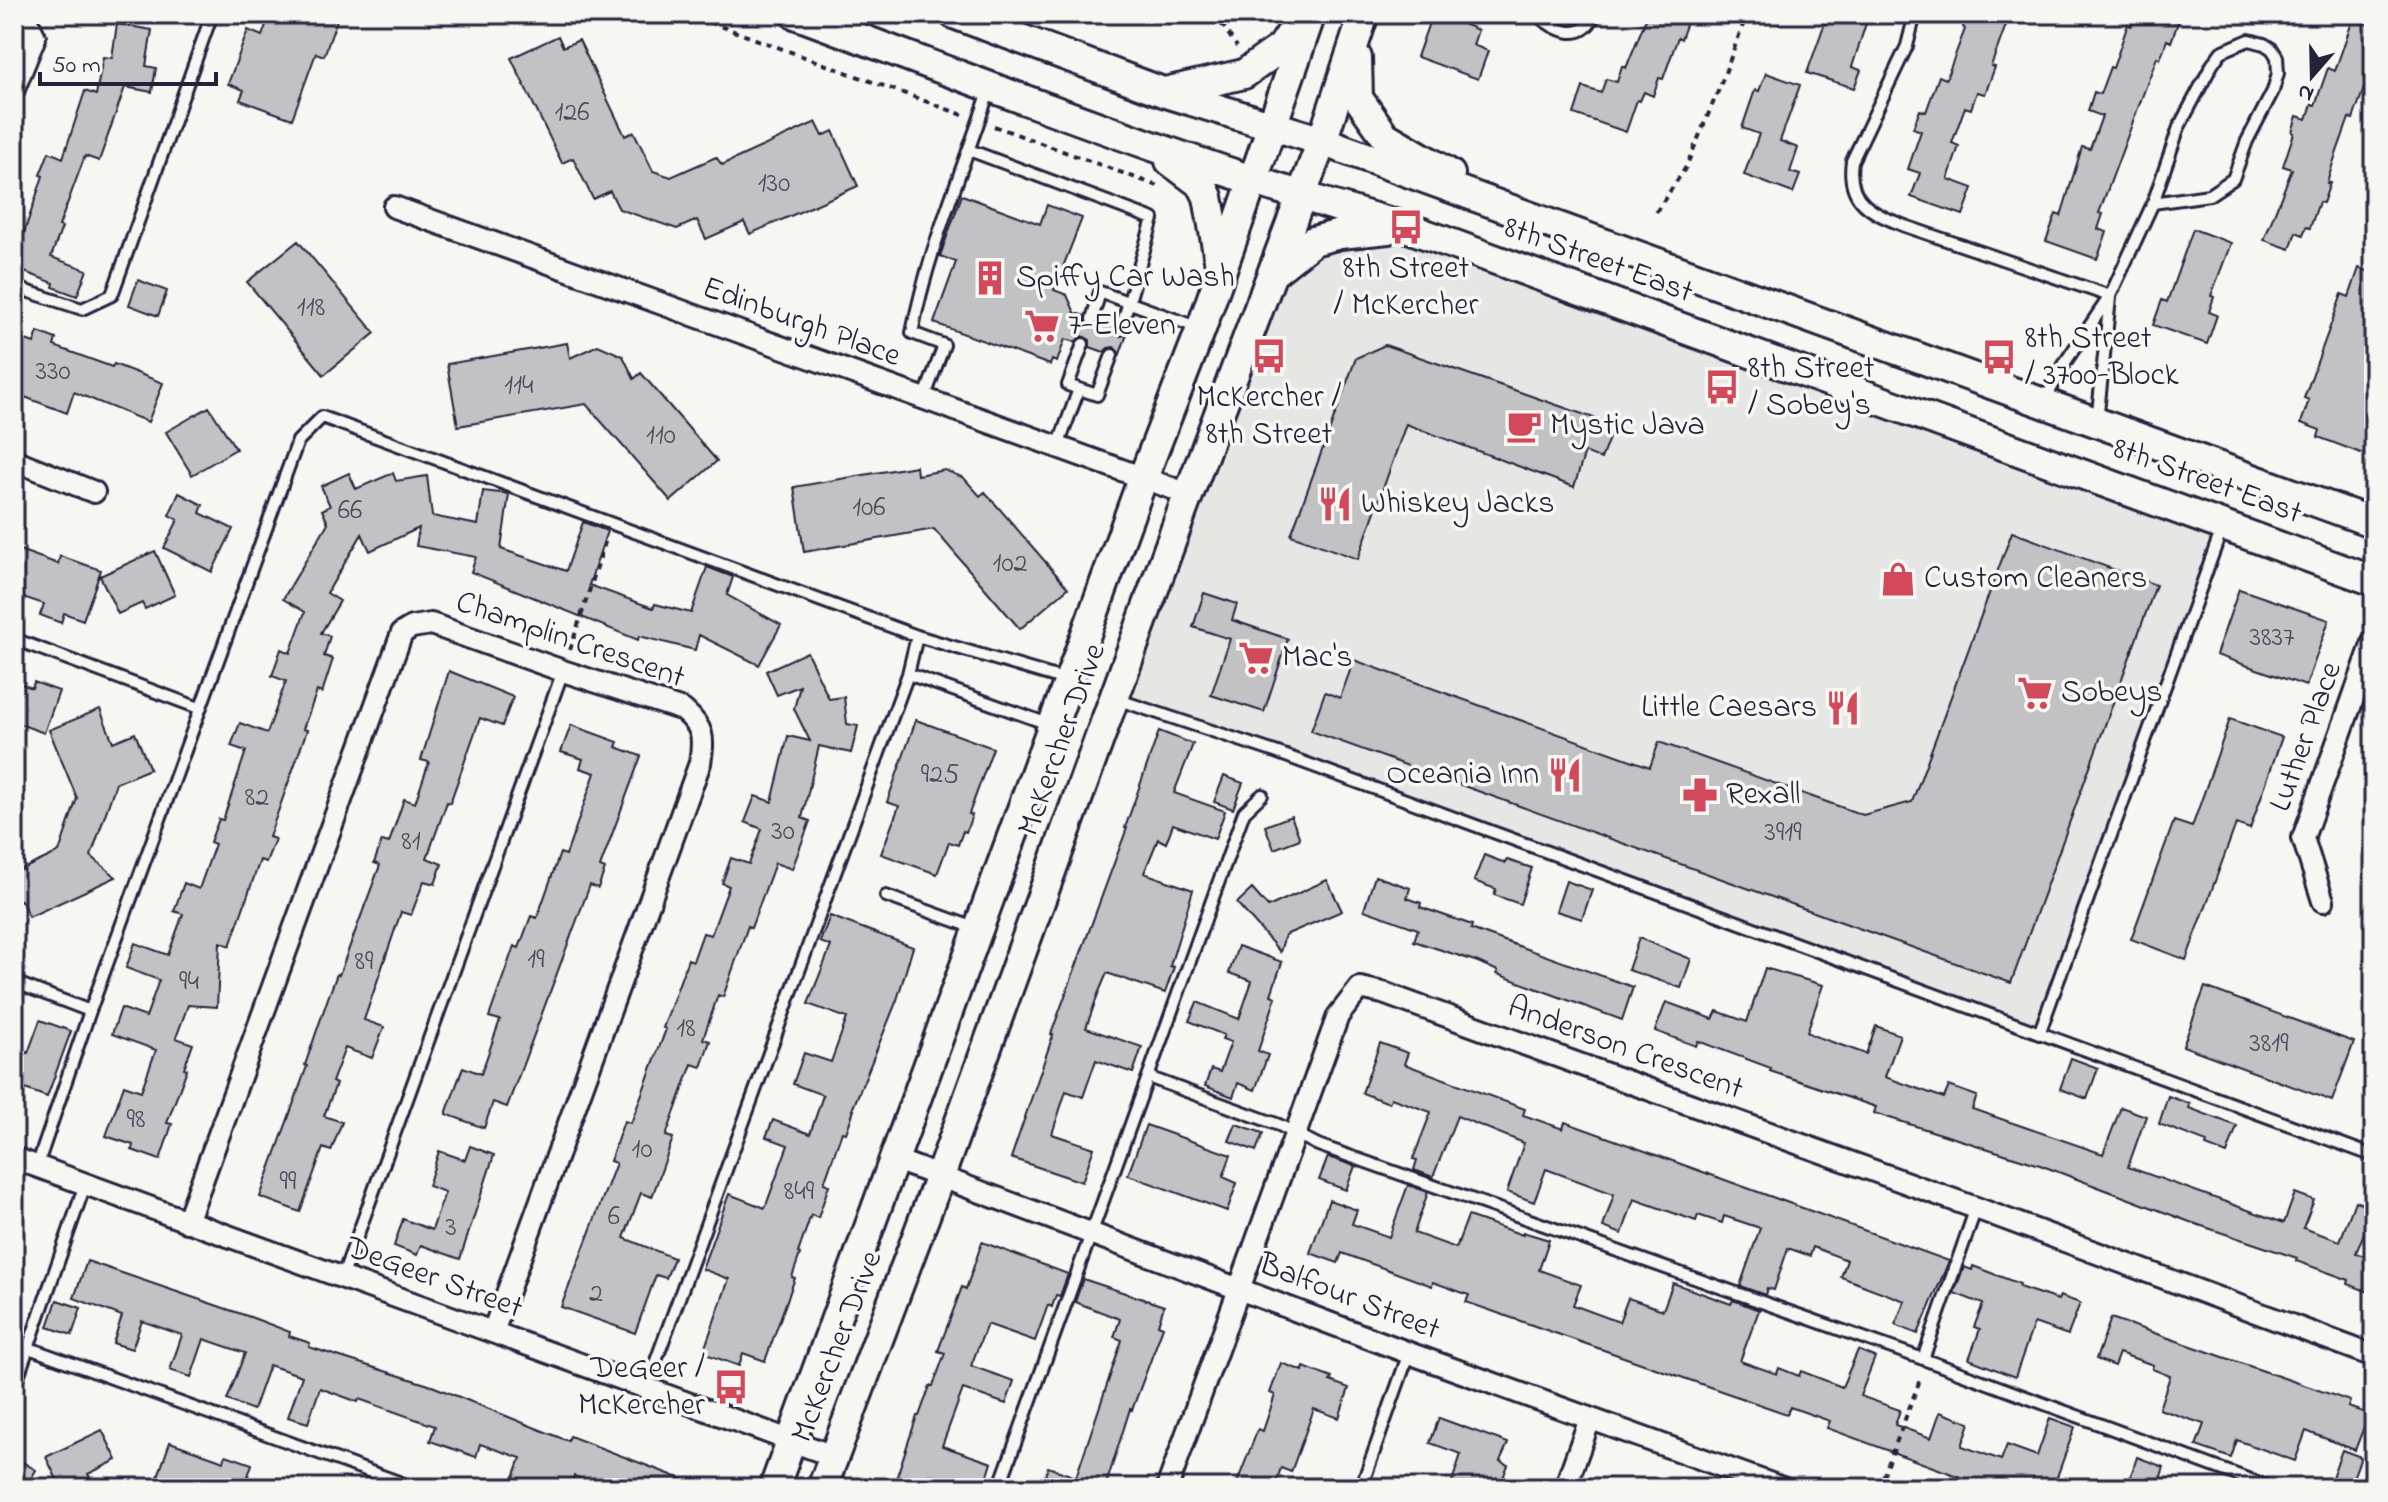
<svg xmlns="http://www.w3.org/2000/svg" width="2388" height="1502" viewBox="0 0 2388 1502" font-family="'Indie Flower',sans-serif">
  <rect width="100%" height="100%" fill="#f6f6f2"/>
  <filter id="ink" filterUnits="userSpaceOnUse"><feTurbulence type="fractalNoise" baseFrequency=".0125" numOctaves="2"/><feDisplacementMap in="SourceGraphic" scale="16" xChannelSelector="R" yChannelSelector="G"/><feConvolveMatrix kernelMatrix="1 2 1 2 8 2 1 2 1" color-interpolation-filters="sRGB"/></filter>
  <g filter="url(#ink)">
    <path fill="#e6e6e4" d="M1406 227 2223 524 2039 1034 1114 698 1273 272 1313 241Z"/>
    <path fill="#c2c2c4" stroke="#22223b" stroke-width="2" d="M270 14H339L324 56 316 53 292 119 240 100 244 90 228 84 248 30 262 36Z
      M1432 14H1467L1463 24 1478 30 1473 45 1488 51 1478 79 1417 57Z
      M1648 14H1690L1681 39 1678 37 1663 79 1659 78 1653 96 1644 92 1640 101 1637 100 1626 132 1574 114 1583 87 1601 93 1606 79 1617 82 1622 66 1626 68Z
      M1828 14H1869L1852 67 1861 70 1854 88 1807 73Z
      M1967 14H2010L1991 66 1995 67 1985 94 1977 92 1971 109 1965 107 1952 143 1959 146 1948 179 1973 188 1963 215 1911 197 1920 173 1908 169 1921 131 1913 128 1920 110 1926 112 1939 76 1946 79 1965 29 1963 27Z
      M2135 14H2181L2171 42 2167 40 2160 59 2157 57 2099 213 2103 214 2098 229 2107 232 2097 259 2046 241 2056 214 2061 216 2082 147 2090 149 2102 116 2088 111 2094 92 2100 94 2110 67 2113 68 2128 24 2131 26Z
      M2353 19 2374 27V50L2364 79 2367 80 2353 119 2349 118 2333 163 2327 183H2330L2323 203 2319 202 2310 228 2306 227 2303 235 2296 232 2290 249 2264 240 2292 169 2283 166 2294 133 2292 132 2297 116 2307 119 2312 104 2315 105 2328 68 2335 71Z
      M117 24 152 30 146 66 156 68 152 92 125 87 99 161 85 156 59 226 62 227 51 257 87 270 77 296 53 287 54 283 14 268V263L43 176 40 175 49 152 63 158 85 91 96 95 103 57 112 58Z
      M558 36 563 47 579 40 625 136 634 132 653 171 671 177 716 157 722 165 816 122 823 136 833 131 858 186 750 234 744 222 706 239 697 220 677 229 619 209 610 191 593 199 573 158 562 163 511 58Z
      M1766 73 1800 85 1780 141 1798 148 1790 172 1800 175 1793 193 1744 175 1759 134 1742 128 1755 90 1759 91Z
      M962 195 1040 224 1047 205 1082 218 1054 290 1067 295 1075 313 1085 316 1084 322 1089 326H1095L1100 321 1114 326V332L1118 336 1127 334 1120 354 1114 347 1108 348 1104 352 1090 347V340L1082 336 1075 342 1065 339 1057 362 1052 360 1050 365 934 323 956 262 940 256Z
      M2193 229 2231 243 2211 296 2214 297 2209 312 2217 315 2207 344 2153 325 2162 300 2167 302Z
      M298 241 375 333 324 375 247 282Z
      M2359 268 2374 273V458L2318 437 2320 430 2301 423 2309 400 2304 398 2342 294 2349 297Z
      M138 280 167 291 158 316 129 305Z
      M38 332 56 339 54 346 112 367 114 364 163 383 148 422 74 392 67 413 14 393V336L34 343Z
      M567 343 570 358 598 345 623 356 634 379 641 373 717 461 671 501 586 404 458 426 447 364Z
      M1385 345 1614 425 1601 459 1585 452 1574 487 1406 424 1358 559 1291 535 1356 358Z
      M209 407 236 449 192 475 166 432Z
      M916 466 917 475 945 470 964 478 980 496 985 492 1068 588 1020 629 934 529 804 552 794 487Z
      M349 473 356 489 393 473 396 481 427 476 432 516 478 525 483 491 509 494 501 549 566 571 583 522 607 531 589 585 653 608 655 604 691 613 707 567 733 577 727 595 781 625 759 665 699 635 695 650 639 636 638 640 471 572 476 557 416 546 419 528 370 551 362 534 327 593 340 601 321 633 330 636 324 656 333 659 322 693 317 691 303 729 307 730 269 837 275 839 266 862 260 860 230 946 220 942 217 1007 188 1005 176 1038 193 1044 184 1068 187 1069 167 1123 172 1124 160 1160 132 1150 133 1145 106 1136 124 1085 141 1091 156 1050 112 1034 121 1008 146 1017 159 980 126 968 135 943 168 955 183 914 174 911 184 883 199 889 215 844 210 842 219 819 223 820 246 751 231 746 240 723 267 733 286 681 272 676 281 649 290 653 305 612 283 599 328 523 322 510 330 506 321 486Z
      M179 493 203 505 200 513 233 529 212 572 164 548 178 520 169 515Z
      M2012 532 2156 585 2011 983 1311 731 1325 692 1340 698 1354 660 1650 767 1659 742 1863 815 1912 802Z
      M14 548 58 564 60 556 101 570 83 620 64 613 61 623 40 615 44 604 14 594Z
      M155 551 175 595 145 609 142 603 118 614 100 576Z
      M2239 589 2329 620 2306 686 2216 655Z
      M1204 593 1237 604 1232 620 1288 639 1264 712 1211 695 1230 639 1193 627Z
      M807 652 829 699 844 697 847 724 858 726 851 753 819 746 802 818 810 821 792 869 775 863 751 928 748 926 723 997 718 995 703 1039 710 1041 701 1067 692 1064 666 1136 673 1138 652 1197 641 1193 624 1238 674 1258 666 1278 656 1275 635 1333 561 1307 616 1163 610 1161 624 1121 631 1123 666 1029 663 1028 688 959 693 961 703 933 711 935 729 886 722 883 731 858 749 864 762 829 745 822 755 796 772 802 788 736 810 741 794 709 800 686 777 695 766 671Z
      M449 671 513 697 502 726 480 718 450 803 447 802 427 858 442 864 435 884 424 881 411 915 401 912 364 1020 384 1027 372 1058 345 1048 332 1082 336 1084 324 1116 342 1122 331 1151 323 1148 300 1212 260 1197 307 1066 305 1065 328 998 337 974 339 975 380 865 374 863 382 841 389 843 404 799 415 803 429 762 421 760Z
      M14 681 32 688 34 682 59 691 44 733 14 722Z
      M100 709 113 742 135 733 150 769 116 783 91 856 116 877 29 917 21 900 14 903V873L59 852 77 798 49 730Z
      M2230 719 2282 737 2250 829 2236 824 2186 960 2131 939 2174 821 2192 827Z
      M916 720 993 748 969 814 972 815 966 832 963 831 958 845 949 842 937 874 881 854 899 806 887 802Z
      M571 725 618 742 616 747 641 756 600 867 605 869 598 888 590 885 507 1107 493 1102 484 1128 446 1114 463 1067 481 1074 500 1020 489 1017 514 946 519 948 531 916 537 918 560 853 566 855 595 773 580 768 583 759 561 752Z
      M1159 731 1193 744 1174 793 1225 811 1215 839 1173 824 1166 843 1158 839 1144 873 1193 890 1170 966 1174 967 1165 993 1107 973 1098 994 1086 1028 1142 1047 1133 1073 1096 1060 1083 1097 1066 1091 1052 1134 1094 1148 1082 1182 1011 1158 1053 1035 1051 1034 1127 828H1125Z
      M1224 776 1243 783 1233 809 1214 802Z
      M1291 816 1300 839 1274 849 1265 826Z
      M1484 855 1505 863 1507 860 1532 868 1520 904 1494 895 1496 889 1474 881Z
      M1375 876 1410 888 1407 898 1421 903 1420 907 1472 925 1471 929 1633 987 1622 1020 1497 974 1498 971 1478 962 1414 941 1418 929 1364 910Z
      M1327 880 1342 911 1285 935 1280 952 1237 903 1252 889 1268 907Z
      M1566 881 1592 890 1582 919 1556 911Z
      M830 916 913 947 897 1000 852 1110H854L846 1133 842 1132 824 1183 829 1185 818 1218 811 1215 798 1253 800 1254 792 1277 795 1278 765 1361 743 1353 739 1366 703 1353 729 1279 702 1269 729 1194 765 1208 788 1145 766 1137 773 1120 810 1134 823 1095 793 1084 804 1053 831 1062 847 1018 808 1004 831 946 820 942Z
      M1639 938 1691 959 1681 988 1628 970Z
      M1238 946 1282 962 1271 995 1276 997 1258 1051 1268 1055 1255 1090 1238 1083 1233 1097 1205 1086 1211 1069 1220 1072 1231 1042 1222 1039 1224 1035 1189 1021 1197 1002 1239 1019 1252 981 1229 973Z
      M1765 968 1823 985 1807 1032 1815 1036 1866 1054 1876 1026 1900 1035 1885 1077 1944 1098 1949 1086 1977 1096 1972 1109 2103 1154 2121 1107 2146 1116 2128 1167 2284 1223 2295 1193 2314 1200 2303 1228 2340 1241 2355 1201 2374 1208 2356 1253 2374 1260V1294L2348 1284 2349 1280 2296 1261 2297 1258 2190 1222 2040 1165 1874 1113 1876 1107 1770 1071 1771 1068 1698 1041 1696 1046 1655 1031 1666 1002 1713 1019 1717 1011 1747 1022Z
      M2205 987 2354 1042 2332 1101 2183 1046Z
      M40 1020 71 1031 47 1097 14 1085V1048L28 1053Z
      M1380 1043 1408 1053 1404 1064 1525 1109 1523 1115 1563 1129 1565 1122 1949 1261 1918 1334 1895 1325 1905 1301 1841 1277 1847 1260 1813 1247 1810 1256 1788 1248 1774 1290 1767 1288 1765 1295 1740 1286 1760 1228 1724 1216 1722 1223 1698 1215 1696 1221 1634 1199 1622 1234 1603 1227 1614 1194 1546 1169 1534 1202 1507 1192 1524 1143 1457 1116 1433 1177 1414 1170 1417 1160 1413 1159 1431 1112 1391 1098 1389 1103 1362 1093Z
      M2071 1058 2098 1068 2087 1099 2060 1089Z
      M2168 1096 2190 1104 2189 1108 2237 1126 2227 1154 2206 1146 2207 1142 2159 1124Z
      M1236 1124 1263 1133 1256 1151 1229 1141Z
      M1146 1125 1231 1155 1223 1177 1237 1183 1227 1211 1128 1175Z
      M470 1146 494 1155 460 1259 421 1245 417 1255 394 1246 403 1219 432 1230 445 1192 428 1186 439 1151 465 1160Z
      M1328 1157 1355 1166 1346 1190 1319 1180Z
      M1408 1185 1428 1192 1414 1233 1456 1248 1468 1216 1523 1235V1232L1549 1240 1539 1270 1581 1285 1573 1305 1619 1322 1628 1298 1663 1310 1673 1283 1731 1304 1733 1300 1759 1310 1740 1361 1777 1374 1779 1368 1799 1376 1801 1371 1842 1387 1858 1350 1875 1357 1860 1396 1900 1410 1895 1425 1931 1438 1940 1412 1970 1423 1962 1446 2001 1460 2007 1445 2037 1456 2050 1418 2075 1427 2053 1488H1990L1827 1428 1830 1421 1790 1407 1787 1414 1466 1302 1469 1295 1433 1282 1432 1286 1342 1253 1338 1263 1310 1253 1329 1200 1357 1210 1352 1224 1389 1237Z
      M982 1242 1068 1274 1060 1296 1056 1295 1052 1307 1048 1305 1035 1341 987 1324 971 1366 1014 1381 1006 1404 963 1389 942 1446 992 1463 984 1488H969L930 1475 925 1488H893L917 1416H919L930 1386H933L945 1353 938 1351 962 1287 966 1289Z
      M87 1261 253 1318 290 1332 289 1336 310 1343 309 1347 432 1386 568 1441 570 1436 700 1486V1488H621L606 1482 605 1487 574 1476 570 1488H510L521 1458 480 1444 476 1457 430 1441 435 1426 359 1399 358 1402 320 1388 308 1423 288 1417 302 1376 269 1365 253 1410 227 1400 245 1353 204 1339 191 1377 170 1370 182 1335 142 1321 132 1349 113 1343 122 1316 74 1298Z
      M1973 1266 2020 1284 2019 1287 2058 1300 2060 1296 2080 1303 2068 1335 2034 1323 2015 1377 1969 1359 1980 1329 1974 1327 1983 1304 1954 1293 1964 1267 1972 1270Z
      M1083 1279 1164 1306 1158 1325 1163 1327 1132 1410 1130 1409 1105 1488H1041L1048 1467 1076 1477 1122 1340 1114 1337 1120 1319 1075 1302Z
      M57 1300 81 1308 72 1335 48 1327Z
      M2111 1318 2350 1401 2348 1407 2369 1414 2355 1450 2306 1431 2295 1461 2237 1440 2231 1458 2196 1446 2204 1424 2159 1409 2170 1376 2152 1369 2153 1365 2119 1353 2114 1366 2096 1359Z
      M1281 1363 1303 1371 1304 1367 1332 1378 1330 1381 1349 1388 1339 1418 1314 1409 1291 1472 1281 1468 1274 1488H1235L1258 1429 1263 1431 1275 1395 1270 1393Z
      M1439 1418 1508 1443 1500 1461 1508 1465 1499 1488H1450L1461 1454 1430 1443Z
      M102 1430 117 1460 88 1474 95 1488H61L46 1457Z
      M170 1442 224 1461 226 1455 252 1464 244 1488H154Z
      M2342 1450 2361 1457 2349 1488H2328Z
      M14 1457 36 1470 25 1488H14Z
      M2137 1457 2164 1467 2157 1488H2127Z"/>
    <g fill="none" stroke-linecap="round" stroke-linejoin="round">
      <g stroke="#22223b" stroke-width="16">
        <path id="lane" d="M1536 14C1554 30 1582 45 1595 14
          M1915 14 1907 46 1852 161C1846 202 1872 213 1905 226L2110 296
          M969 150 1153 219 1121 329
          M14 287 82 309 112 295 212 14
          M1092 319 1100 292 1199 328
          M1079 389 1068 385 1083 344
          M924 399 944 345 912 333C928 249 963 170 990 88
          M2045 400 2066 361 2110 296 2153 203 2179 127 2212 65 2221 52 2249 40 2264 44 2272 49 2277 57 2278 73 2273 91 2247 141 2233 179 2209 195 2153 203
          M2097 422 2110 298
          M1058 446 1079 389 1097 395 1112 355
          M14 639 199 708
          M908 674 1051 725
          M1116 699 1278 753 2374 1156
          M886 896 975 928
          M14 982 90 1011
          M2039 1034 2223 526
          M1148 1077 1279 1125 1318 1145 1923 1359 2272 1488
          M37 1166 90 1011 298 441 322 417 917 636 1066 680
          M342 1278 563 671
          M29 1348 415 1488
          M1923 1359 1976 1208
          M14 1388 85 1185
          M646 1388 908 674 917 636
          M999 1488 1244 812 1262 795
          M1361 1488 1409 1353"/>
      </g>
      <g stroke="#22223b" stroke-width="26">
        <path id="street" d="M14 89 35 37 25 17 17 14
          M394 207 1188 494
          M14 460 94 492
          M2323 901 2303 838 2374 640
          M14 1158 833 1456
          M896 1160 1409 1353 1782 1488
          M187 1222 402 633 412 627 431 624 563 671 683 710C704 728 704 737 700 763L493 1332
          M1167 1488 1338 1016 1360 988 1383 993 1976 1208 2374 1356
          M1565 1488 1590 1419"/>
      </g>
      <g stroke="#22223b" stroke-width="34">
        <path id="secondary" d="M795 14C997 89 1199 169 1406 227L2374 581
          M954 14 1163 92 1322 141 2374 523
          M1357 58 1358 98 1385 136 1450 174
          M1165 92 1244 74 1282 47 1299 21
          M1170 161 1202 185 1208 197 1220 265
          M1274 272 1313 241 1340 234 1388 229
          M774 1488 1143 478 1201 329 1311 14
          M822 1488 940 1176 1183 509 1322 141 1364 14"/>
      </g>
      <path stroke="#22223b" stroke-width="4" stroke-dasharray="6 6" stroke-linecap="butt" d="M687 14 963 115
        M1215 14 1237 47
        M994 126 1158 186
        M1656 212 1686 167 1719 89 1747 14
        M570 650 607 536
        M1879 1488 1921 1377"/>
      <use href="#lane" stroke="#f6f6f2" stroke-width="10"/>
      <use href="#street" stroke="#f6f6f2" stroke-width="20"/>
      <use href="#secondary" stroke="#f6f6f2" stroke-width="28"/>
    </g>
  </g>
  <defs>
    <g id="bus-bare" transform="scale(2.76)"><path d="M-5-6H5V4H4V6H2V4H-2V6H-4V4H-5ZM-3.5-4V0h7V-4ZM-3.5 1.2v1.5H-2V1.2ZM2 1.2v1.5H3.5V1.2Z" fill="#d1495b" stroke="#f6f6f2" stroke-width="2.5" paint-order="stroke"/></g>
    <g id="building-bare" transform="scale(2.76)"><path d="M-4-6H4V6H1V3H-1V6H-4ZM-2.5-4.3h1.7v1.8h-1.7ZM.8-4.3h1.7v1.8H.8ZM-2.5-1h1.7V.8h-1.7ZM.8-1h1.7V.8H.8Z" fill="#d1495b" stroke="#f6f6f2" stroke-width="2.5" paint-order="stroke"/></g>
    <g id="supermarket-bare" transform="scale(2.76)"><path d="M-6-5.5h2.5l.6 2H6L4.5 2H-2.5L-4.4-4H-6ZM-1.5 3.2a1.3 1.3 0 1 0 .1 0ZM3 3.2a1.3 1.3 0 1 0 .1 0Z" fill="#d1495b" stroke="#f6f6f2" stroke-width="2.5" paint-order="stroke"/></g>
    <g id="cafe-bare" transform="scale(2.76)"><path d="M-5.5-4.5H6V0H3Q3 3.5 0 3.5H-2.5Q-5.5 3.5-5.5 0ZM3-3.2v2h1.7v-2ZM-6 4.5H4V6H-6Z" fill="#d1495b" stroke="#f6f6f2" stroke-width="2.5" paint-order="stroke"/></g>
    <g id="restaurant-bare" transform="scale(2.76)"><path d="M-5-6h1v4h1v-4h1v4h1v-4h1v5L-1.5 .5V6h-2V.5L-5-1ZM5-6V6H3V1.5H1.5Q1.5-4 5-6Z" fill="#d1495b" stroke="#f6f6f2" stroke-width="2.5" paint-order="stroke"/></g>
    <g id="shop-bare" transform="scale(2.76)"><path d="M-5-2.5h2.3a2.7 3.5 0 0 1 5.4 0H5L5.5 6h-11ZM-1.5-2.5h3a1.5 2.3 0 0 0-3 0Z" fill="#d1495b" stroke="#f6f6f2" stroke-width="2.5" paint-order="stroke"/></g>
    <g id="pharmacy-bare" transform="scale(2.76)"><path d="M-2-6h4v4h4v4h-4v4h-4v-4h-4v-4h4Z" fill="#d1495b" stroke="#f6f6f2" stroke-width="2.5" paint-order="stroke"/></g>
  </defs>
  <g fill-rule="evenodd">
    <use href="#bus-bare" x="1406" y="227"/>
    <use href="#building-bare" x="990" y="278"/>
    <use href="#supermarket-bare" x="1042" y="326"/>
    <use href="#bus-bare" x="1269" y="356"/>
    <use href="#bus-bare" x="1999" y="357"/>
    <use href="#bus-bare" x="1722" y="387"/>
    <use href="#cafe-bare" x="1524" y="426"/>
    <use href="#restaurant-bare" x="1335" y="504"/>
    <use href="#shop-bare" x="1898" y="579"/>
    <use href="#supermarket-bare" x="1256" y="658"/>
    <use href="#supermarket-bare" x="2035" y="693"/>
    <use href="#restaurant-bare" x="1843" y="708"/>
    <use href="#restaurant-bare" x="1565" y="775"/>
    <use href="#pharmacy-bare" x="1700" y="795"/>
    <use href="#bus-bare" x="731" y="1387"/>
  </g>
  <g text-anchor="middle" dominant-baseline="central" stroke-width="7" stroke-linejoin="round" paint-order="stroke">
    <g font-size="28" fill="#4a4a5d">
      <text x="572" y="113">126</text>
      <text x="774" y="184">130</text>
      <text x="311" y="308">118</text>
      <text x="53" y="372">330</text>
      <text x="519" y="386">114</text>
      <text x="661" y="436">110</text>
      <text x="869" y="508">106</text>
      <text x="350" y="511">66</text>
      <text x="1010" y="564">102</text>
      <text x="2272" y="638">3837</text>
      <text x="940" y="775">925</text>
      <text x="257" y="798">82</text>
      <text x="783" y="832">30</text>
      <text x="1783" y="833">3919</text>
      <text x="411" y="842">81</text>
      <text x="536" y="960">19</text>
      <text x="364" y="962">89</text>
      <text x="189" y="982">94</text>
      <text x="686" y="1029">18</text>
      <text x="2269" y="1044">3819</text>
      <text x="136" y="1120">98</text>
      <text x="642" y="1150">10</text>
      <text x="288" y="1182">99</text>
      <text x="799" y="1192">849</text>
      <text x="614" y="1217">6</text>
      <text x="451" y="1228">3</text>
      <text x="596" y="1294">2</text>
    </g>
    <g font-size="32" fill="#22223b" stroke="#f6f6f2">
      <text transform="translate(1598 261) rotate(20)">8th Street East</text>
      <text transform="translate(801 323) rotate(20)">Edinburgh Place</text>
      <text transform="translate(2207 482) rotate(20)">8th Street East</text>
      <text transform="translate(570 641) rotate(19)">Champlin Crescent</text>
      <text transform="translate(2307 737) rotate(-70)">Luther Place</text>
      <text transform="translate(1063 740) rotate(-70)">McKercher Drive</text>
      <text transform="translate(1625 1049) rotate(20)">Anderson Crescent</text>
      <text transform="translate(434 1279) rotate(20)">DeGeer Street</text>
      <text transform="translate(1349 1298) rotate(21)">Balfour Street</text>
      <text transform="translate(838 1347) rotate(-69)">McKercher Drive</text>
    </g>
    <g font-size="32" fill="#22223b" stroke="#f6f6f2" text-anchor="start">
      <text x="1406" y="269" text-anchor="middle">8th Street<tspan x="1406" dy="37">/ McKercher</tspan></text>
      <text x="1016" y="278">Spiffy Car Wash</text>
      <text x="1068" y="326">7-Eleven</text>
      <text x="2025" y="339">8th Street<tspan x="2025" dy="37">/ 3700-Block</tspan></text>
      <text x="1748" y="369">8th Street<tspan x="1748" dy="37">/ Sobey's</tspan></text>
      <text x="1269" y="398" text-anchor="middle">McKercher /<tspan x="1269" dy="37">8th Street</tspan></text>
      <text x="1550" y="426">Mystic Java</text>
      <text x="1361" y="504">Whiskey Jacks</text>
      <text x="1924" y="579">Custom Cleaners</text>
      <text x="1282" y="658">Mac's</text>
      <text x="2061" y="693">Sobeys</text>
      <text x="1817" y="708" text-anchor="end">Little Caesars</text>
      <text x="1539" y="775" text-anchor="end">Oceania Inn</text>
      <text x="1726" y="795">Rexall</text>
      <text x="705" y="1369" text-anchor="end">DeGeer /<tspan x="705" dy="37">McKercher</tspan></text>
    </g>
  </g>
  <rect width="2388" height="1502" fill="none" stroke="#f6f6f2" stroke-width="48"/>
  <rect x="24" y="24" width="2340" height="1454" fill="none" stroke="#22223b" stroke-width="3" filter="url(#ink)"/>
  <g transform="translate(2312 76) rotate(200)" stroke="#f6f6f2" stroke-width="6" paint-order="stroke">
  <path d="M0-6L14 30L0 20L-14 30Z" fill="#22223b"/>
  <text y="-12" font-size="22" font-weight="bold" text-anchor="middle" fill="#22223b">N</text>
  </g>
  <path d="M40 72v12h176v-12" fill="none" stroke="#22223b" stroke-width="4"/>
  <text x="52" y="72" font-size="24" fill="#22223b" stroke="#f6f6f2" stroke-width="6" paint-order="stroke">50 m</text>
</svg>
